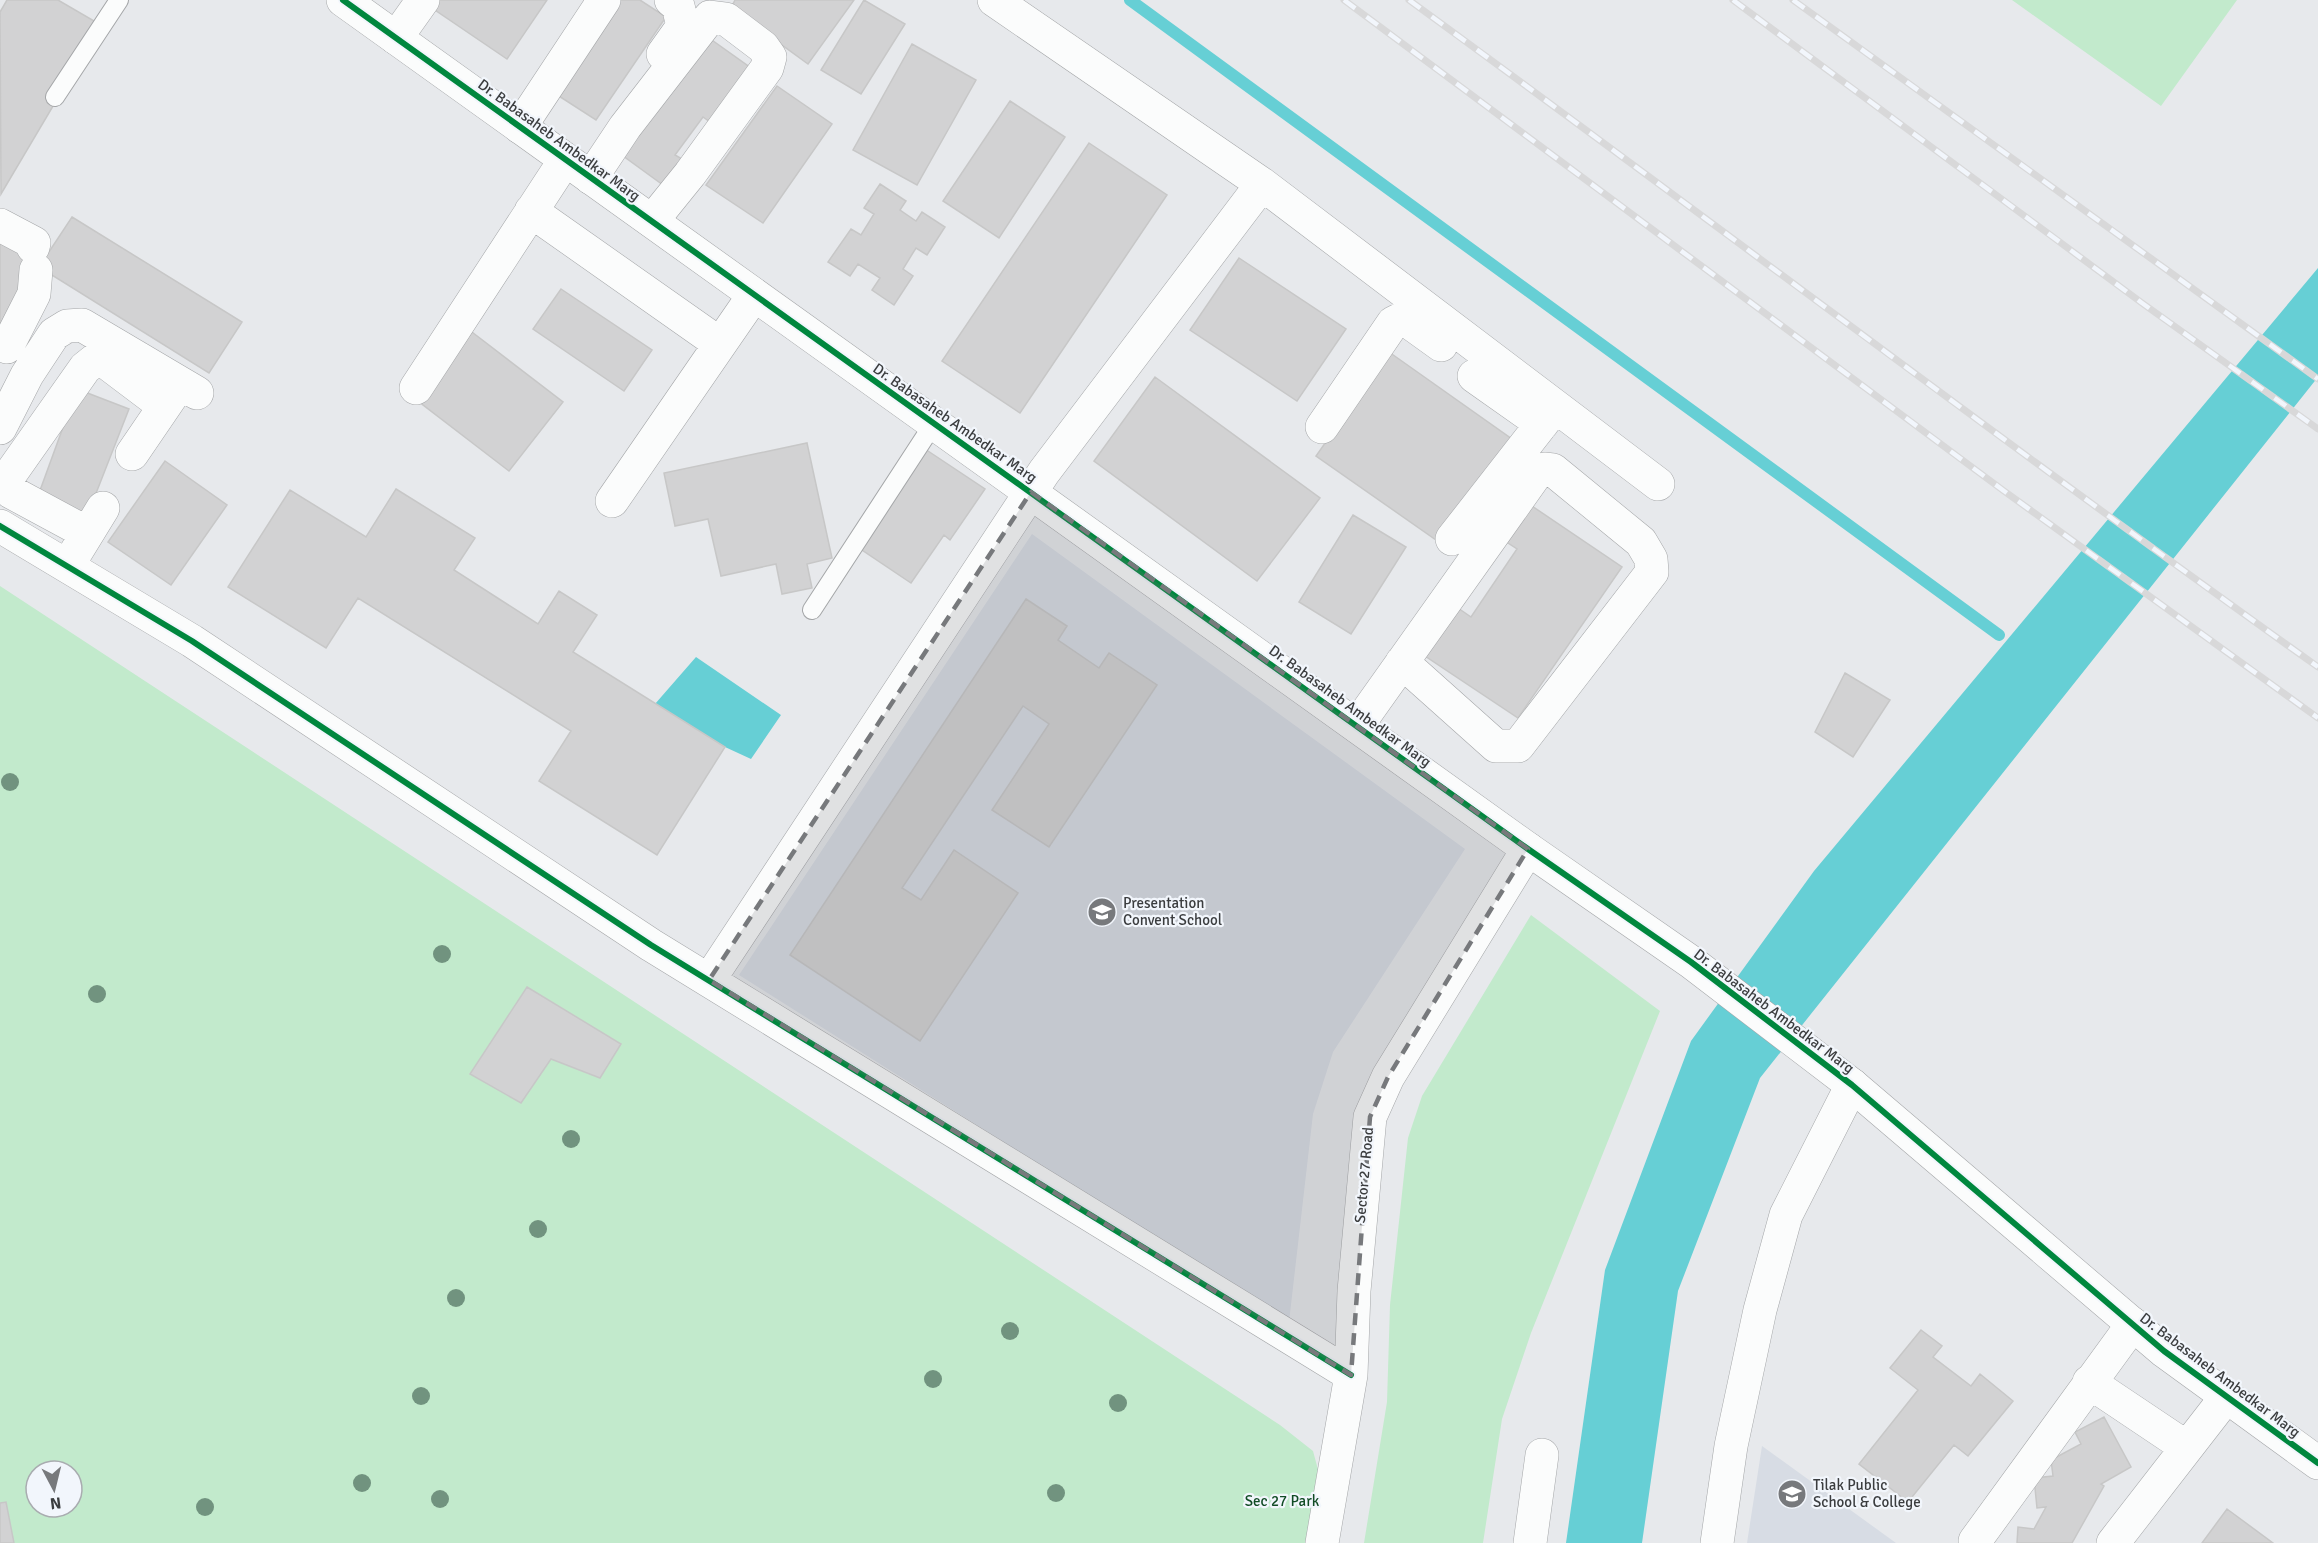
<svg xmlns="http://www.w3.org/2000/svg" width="2318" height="1543" viewBox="0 0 2318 1543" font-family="Signika,sans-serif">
  <rect width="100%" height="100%" fill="#e7e9ec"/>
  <path fill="#d7dce4" d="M1032 534 1465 849 1333 1052 1313 1114 1289 1322 739 975Z
    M1762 1446 1896 1543H1747Z"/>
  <path fill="#c2eacc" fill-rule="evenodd" d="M2012 0H2237L2161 106Z
    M0 586 1280 1425 1313 1451 1338 1543H0ZM36 1471H72V1507H36Z
    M1531 915 1660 1011 1531 1333 1502 1419 1483 1543H1364L1387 1402 1390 1305 1408 1138 1422 1096Z"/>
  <path fill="#66cfd5" d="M2318 268V377L1760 1078 1678 1291 1642 1543H1566L1605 1270 1691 1041 1814 871Z
    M696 657 781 715 751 759 725 747 655 704Z"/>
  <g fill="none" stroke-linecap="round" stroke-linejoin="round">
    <path stroke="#66cfd5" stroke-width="12" d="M1130 0 1999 635"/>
  </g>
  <path fill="#d2d2d3" stroke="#c7c7c7" stroke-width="1.5" d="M7 0H58L101 25 1 194 0 12Z
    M437 0H547L507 59 432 8Z
    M612 0H640L666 17 596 120 551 91Z
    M735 0H854L808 64 731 8Z
    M864 0 905 24 861 94 821 70Z
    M702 33 751 68 710 122 703 117 675 155 682 159 663 185 615 150Z
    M912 44 976 80 917 185 853 150Z
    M777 86 832 124 763 223 706 185Z
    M1010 101 1065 137 999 238 943 201Z
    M1089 143 1167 195 1020 413 942 361Z
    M880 184 906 201 900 210 916 221 922 212 945 227 927 255 916 248 903 269 913 276 894 305 872 290 880 278 858 264 850 276 828 262 851 229 861 235 874 214 864 208Z
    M72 217 242 322 209 373 39 267Z
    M0 230 39 253 0 327Z
    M1239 258 1346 329 1297 401 1190 330Z
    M561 289 652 350 624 391 533 329Z
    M468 329 563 402 509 471 414 398Z
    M1389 352 1519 444 1446 547 1316 456Z
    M1155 377 1320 498 1257 581 1094 461Z
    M77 389 129 409 84 524 38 496Z
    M807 443 832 558 807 564 812 588 782 594 776 564 721 576 708 519 675 526 664 473Z
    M922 447 985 489 950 540 944 535 911 583 856 546Z
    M165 461 227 505 171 585 108 542Z
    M396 489 475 538 454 570 538 624 559 591 597 615 573 652 725 747 657 855 539 781 571 731 358 598 326 648 228 587 290 490 366 537Z
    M1526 502 1622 567 1518 718 1422 654 1455 606 1471 617 1517 549 1502 539Z
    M1353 515 1406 547 1351 634 1299 602Z
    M1026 599 1067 626 1058 640 1099 668 1109 653 1157 685 1049 847 992 810 1049 724 1023 706 902 888 921 900 954 850 1018 893 920 1041 790 955Z
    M1845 673 1890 700 1853 757 1815 732Z
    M527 987 621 1044 600 1078 551 1059 521 1103 470 1074Z
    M1921 1330 1942 1346 1933 1357 1971 1386 1980 1374 2013 1401 1968 1456 1954 1445 1908 1502 1859 1464 1918 1390 1890 1368Z
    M2104 1417 2131 1467 2101 1484 2104 1486 2072 1543H2017L2018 1527 2034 1529 2046 1507 2037 1508 2034 1478 2053 1476 2051 1460 2081 1444 2075 1432Z
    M6 1502 14 1543H0V1503Z
    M2227 1509 2273 1543H2202Z"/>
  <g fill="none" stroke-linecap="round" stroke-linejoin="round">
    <g stroke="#a4a6a8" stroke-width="20">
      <path id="service" d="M55 97 119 0
        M812 610 934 423"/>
    </g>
    <g stroke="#a4a6a8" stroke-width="34">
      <path id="minor" d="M994 0 1262 184 1658 484
        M396 38 423 0
        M663 54 683 26 678 6 671 0
        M520 127 604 0
        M591 178 625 127 710 17 726 19 763 47 770 57 767 68 690 174 652 221
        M531 211 720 344
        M0 225 34 243 33 247
        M7 347 34 294 36 270
        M1474 376 1542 424
        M416 388 565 160
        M1322 427 1393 323 1401 319 1409 322 1441 345
        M0 428 27 375 54 334 67 326 82 325 197 393
        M132 454 177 388
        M612 501 754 295
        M0 526 192 641 651 945 1351 1375
        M87 533 11 492 7 486 9 476 85 368 95 360 107 363 164 406
        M1452 539 1555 407
        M76 552 103 508
        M1357 726 1536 474 1544 469 1553 470 1641 542 1651 559 1652 572 1518 746H1496L1402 662
        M709 980 1044 472 1262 184
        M2089 1382 2186 1447
        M1975 1541 2133 1324
        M1322 1543 1351 1375 1354 1291 1370 1117 1388 1077 1528 849
        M1530 1543 1542 1455
        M1717 1543 1731 1446 1760 1310 1786 1215 1852 1085
        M2113 1543 2227 1396"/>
    </g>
    <g stroke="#a4a6a8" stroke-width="34">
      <path id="tertiary" d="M343 0 1528 849 1691 962 1852 1085 2164 1351 2318 1463"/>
    </g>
    <use href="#service" stroke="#fbfcfc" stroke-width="18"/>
    <use href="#minor" stroke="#fbfcfc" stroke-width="33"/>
    <use href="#tertiary" stroke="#fbfcfc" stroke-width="33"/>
    <g stroke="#d8d8d9" stroke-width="7">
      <path id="rail" d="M1344 0 2004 491 2318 718
        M1409 0C1713 222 2012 449 2318 667
        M1733 0 2142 303 2318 429
        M1793 0 2318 379"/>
    </g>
    <use href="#rail" stroke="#f2f6fc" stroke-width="4.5" stroke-dasharray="14" stroke-linecap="butt"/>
    <g stroke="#f2f6fc" stroke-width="10">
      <path id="cycleway" d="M343 0 1528 849 1691 962 1852 1085 2164 1351 2318 1463
        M0 526 192 641 651 945 1351 1375"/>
    </g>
    <use href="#cycleway" stroke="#00873e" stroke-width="6"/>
  </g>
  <g fill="#71937f">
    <circle cx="10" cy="782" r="9"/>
    <circle cx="442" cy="954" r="9"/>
    <circle cx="97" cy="994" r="9"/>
    <circle cx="571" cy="1139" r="9"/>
    <circle cx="538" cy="1229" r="9"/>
    <circle cx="456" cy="1298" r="9"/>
    <circle cx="1010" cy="1331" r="9"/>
    <circle cx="933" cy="1379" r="9"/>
    <circle cx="421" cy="1396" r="9"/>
    <circle cx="1118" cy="1403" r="9"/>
    <circle cx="362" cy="1483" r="9"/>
    <circle cx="1056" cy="1493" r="9"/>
    <circle cx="440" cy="1499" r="9"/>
    <circle cx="205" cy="1507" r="9"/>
  </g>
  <path fill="#77797c" fill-opacity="0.2" stroke="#77797c" stroke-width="4.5" stroke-dasharray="12 8" stroke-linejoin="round" d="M1031 492 1528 849 1388 1077 1370 1117 1351 1375 709 980Z"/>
  <defs>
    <g id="school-disc" transform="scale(1.5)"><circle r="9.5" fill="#77797c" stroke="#f2f6fc"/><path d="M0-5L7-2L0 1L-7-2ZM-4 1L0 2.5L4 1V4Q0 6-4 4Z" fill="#fff"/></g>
    <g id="university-disc" transform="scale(1.5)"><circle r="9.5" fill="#77797c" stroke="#f2f6fc"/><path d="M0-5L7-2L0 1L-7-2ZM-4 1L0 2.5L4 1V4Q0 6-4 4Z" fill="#fff"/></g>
  </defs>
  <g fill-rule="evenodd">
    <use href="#school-disc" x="1102" y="912"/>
    <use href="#university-disc" x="1792" y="1494"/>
  </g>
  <g text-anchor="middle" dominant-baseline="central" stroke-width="4.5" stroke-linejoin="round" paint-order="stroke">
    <g font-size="15" fill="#3b3d3f" stroke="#f2f6fc">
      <text transform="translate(559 140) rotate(36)">Dr. Babasaheb Ambedkar Marg</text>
      <text transform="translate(955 423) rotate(35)">Dr. Babasaheb Ambedkar Marg</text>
      <text transform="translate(1350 706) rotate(36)">Dr. Babasaheb Ambedkar Marg</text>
      <text transform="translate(1774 1011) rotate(37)">Dr. Babasaheb Ambedkar Marg</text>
      <text transform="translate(1364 1175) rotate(-85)">Sector 27 Road</text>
      <text transform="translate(2220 1375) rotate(37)">Dr. Babasaheb Ambedkar Marg</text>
    </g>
    <g font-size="15" fill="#3b3d3f" stroke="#f2f6fc" text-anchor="start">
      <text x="1123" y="903">Presentation<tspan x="1123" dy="17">Convent School</tspan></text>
      <text x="1813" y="1485">Tilak Public<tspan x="1813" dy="17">School &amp; College</tspan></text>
    </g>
    <g font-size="15" fill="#114c25" stroke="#f2f6fc">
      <text x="1282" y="1501">Sec 27 Park</text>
    </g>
  </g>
  <g transform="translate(54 1489) rotate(173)"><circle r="28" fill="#f2f6fc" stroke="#a9acb0" stroke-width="1.5"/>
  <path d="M0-4.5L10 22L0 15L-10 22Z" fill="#77797c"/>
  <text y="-9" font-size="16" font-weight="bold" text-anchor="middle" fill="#3b3d3f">N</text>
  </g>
</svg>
